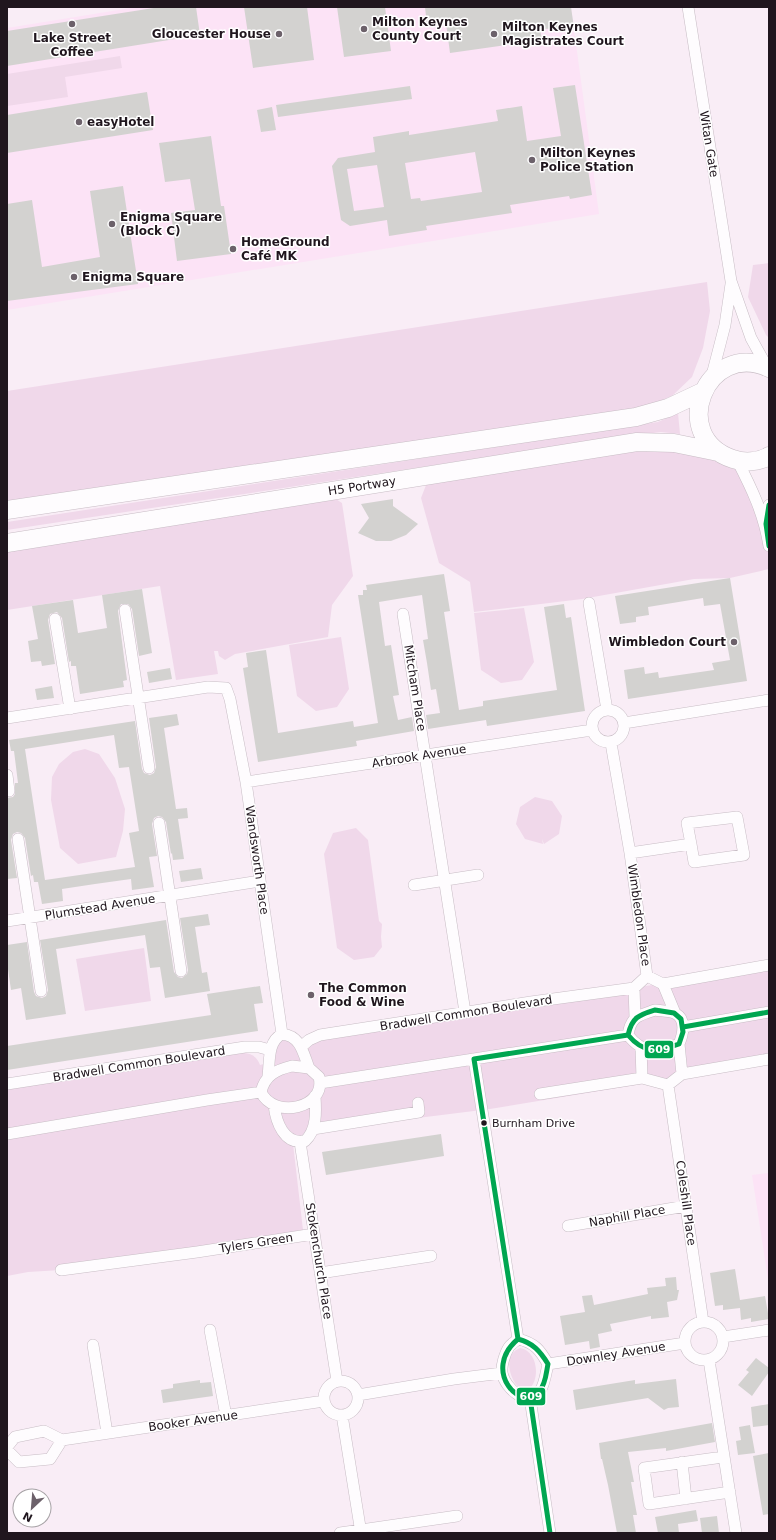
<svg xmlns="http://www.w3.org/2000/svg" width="776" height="1540" viewBox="0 0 776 1540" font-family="'DejaVu Sans',sans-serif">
  <rect width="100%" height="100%" fill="#f9edf6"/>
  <path fill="#fce3f6" d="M137 7H571L599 214 7 310V28Z
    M769 1173V1286L752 1175Z"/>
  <path fill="#f0d8ea" d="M120 56 122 68 65 77 68 97 7 106V74Z
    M769 263V338L766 335 748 297 753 265Z
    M707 282 710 311 703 348 692 377 672 396 638 410 7 503V391Z
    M678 413 680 434 661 432 593 441 7 530V522L658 422Z
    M637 442 737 460 765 524 769 505V569L730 578 694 579 582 599 474 612 470 582 439 563 421 498 430 475Z
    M325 492 342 503 353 576 332 605 328 637 235 654 225 660 219 656 218 651H214L218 674 176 680 160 586 7 610V543Z
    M524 608 534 662 522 680 501 683 481 670 474 613Z
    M341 637 349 689 337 707 316 711 297 696 289 645Z
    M85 749 99 754 115 778 125 809 123 831 116 857 78 864 60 848 51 800 52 777 59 764 73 752Z
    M535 797 552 801 562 816 559 834 544 844 542 839 543 844 525 839 516 824 520 807Z
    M356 828 368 840 379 921 382 924 381 937 382 947 374 957 354 960 337 948 324 854 333 833Z
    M144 948 151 1001 85 1011 76 959Z
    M769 967V1063L490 1109 305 1132 301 1136 292 1135 303 1230 61 1270 28 1272 7 1276V1089L242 1053C252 1053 257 1057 260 1065L275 1061 276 1046 282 1040 289 1041Z
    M520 1348C538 1351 541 1380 528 1390L524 1391C509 1384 502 1354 520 1348Z"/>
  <path fill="#d3d2d0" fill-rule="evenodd" d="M160 7H196L200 35 7 66V31Z
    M244 7H307L314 60 253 68Z
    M337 7H385L391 51 344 57Z
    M425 7H571L574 28 540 29 542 40 450 53 446 23 427 26Z
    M575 85 592 195 570 199 569 196 510 205 512 213 426 226 427 230 389 236 387 220 350 226 341 220 332 166 338 158 375 152 373 137 409 131V135L498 121 496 110 522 106 527 141 561 136 553 88ZM475 152 482 192 421 201 420 198 411 199 405 163ZM377 165 384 207 354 211 347 169Z
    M410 86 412 99 278 117 276 105Z
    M147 92 153 130 7 153V115Z
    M272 107 276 130 261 132 257 110Z
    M211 136 221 206H224L231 254 177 261 171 213 195 210 190 179 165 182 159 143Z
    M123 186 138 284 7 301V204L32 200 42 267 100 257 90 191Z
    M393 499V506L418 524 406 535 391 541H376L358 533 369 518 361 504Z
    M444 574 450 611 444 612 459 710 483 706V701L557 690 544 607 564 604 566 618 571 617 585 711 487 726 486 720 428 729 426 715 440 713 436 689 431 690 427 663 423 640 428 639 422 595 403 598 379 602 385 646 391 645 393 658 399 695 393 696 398 720 412 717 414 731 356 741 357 746 258 762 243 668 248 667 246 653 266 650 278 733 353 721 354 727 378 723 358 595H363V590H367L366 585Z
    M730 578 747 681 628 699 624 670 644 667 645 674 658 672 659 678 714 670 712 663 730 660 720 604 704 606 703 598 648 607 649 615 636 617V622L620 624 615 596Z
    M142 589 152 653 139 656 132 609 128 604H121L118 611 127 680 123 681 124 687 80 694 76 666H71V661L69 662 62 618 57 612 50 614 48 620 55 664 42 666 41 661 31 662 28 641 38 639 32 606 73 600 78 633 107 628 102 595Z
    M170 668 172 679 149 683 147 672Z
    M52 686 54 698 37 700 35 689Z
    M177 714 179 725 164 728 176 809 187 808 188 818 178 819 184 859 173 860 172 853 171 854 166 822 162 817 158 816 154 818 152 824 157 856 149 857 154 887 132 890 131 879 95 884 62 889 63 901 42 904 38 882H34L33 875 31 876 25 838 21 833 17 832 13 834 11 840 17 878 7 879V798L13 797 15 794V783H18L14 751H11L9 740 135 721 142 769 144 773 150 775 154 773 156 767 149 718ZM114 735 119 768 129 767 139 831 129 833 135 867 45 880 25 749Z
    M201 868 203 879 181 882 179 871Z
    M208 914 210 925 195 927 202 973 207 972 210 991 165 998 160 967 150 968 145 935 112 940 56 949 66 1014 26 1020 21 988 11 990 7 962V945L27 942 34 992 36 996 42 998 46 996 48 990 40 940 166 920 174 972 178 977 182 978 187 974 188 970 180 918Z
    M260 986 263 1003 254 1004 258 1031 7 1070V1046L211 1015 207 994Z
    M441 1134 444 1156 326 1175 322 1152Z
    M735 1269 740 1300 765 1296 769 1319 751 1322V1318L741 1320 740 1308 723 1310V1305L715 1306 710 1273Z
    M676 1277 677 1290H679L677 1300 667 1302 669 1317 651 1319V1316L610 1324 612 1331 598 1334 600 1347 590 1349 589 1341 565 1345 560 1316 585 1312 582 1296 592 1295 594 1305 648 1294 647 1288 666 1286 665 1278Z
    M756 1358 769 1368V1372L752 1396 738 1385 749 1372 746 1370Z
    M676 1379 679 1407 668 1408 664 1410 648 1398 576 1410 573 1390 635 1380V1384Z
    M200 1380V1383L211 1382 213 1396 163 1403 161 1390 173 1388V1384Z
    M769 1404V1425L753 1427 751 1407Z
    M712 1423 715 1442 666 1451V1448L628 1452 634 1482H631L637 1515H633L636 1533H617L608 1485 602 1459H601L599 1443Z
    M750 1425 755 1453 738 1455 736 1441 741 1440 739 1427Z
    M769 1453V1514L763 1515 753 1456Z
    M696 1510 698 1521 678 1524 679 1533H658L655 1517Z
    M717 1516 719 1533H702L700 1518Z"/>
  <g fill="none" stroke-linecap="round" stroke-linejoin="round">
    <g stroke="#c8bdc5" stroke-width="12">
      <path id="street" d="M688 7 731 281 751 338 767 367
        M711 379 725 325 731 284
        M737 460C752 489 764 514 769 546
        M766 524 769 505
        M589 603 607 710
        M125 610 149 768
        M403 614 465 1012
        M55 619 70 709
        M592 726a16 16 0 1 1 32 0a16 16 0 1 1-32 0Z
        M7 718 208 687 226 688 230 699 246 782 282 1034
        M624 723 769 700
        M611 743 630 853 647 976
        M7 775 9 791
        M246 782 592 730
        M159 823 181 971
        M18 839 41 991
        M630 853 691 844 687 823 737 817 744 855 694 862 691 844
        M414 885 478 875
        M7 921 260 881
        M663 984 769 965
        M655 1010C661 1011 669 1011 674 1013 687 1018 683 1035 679 1044 659 1052 643 1055 628 1035 631 1016 638 1016 655 1010Z
        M635 1017 634 988 647 976 663 984 675 1013
        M683 1027 769 1012
        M679 1044 682 1074
        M301 1047 309 1040 320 1035 531 1002 634 988
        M641 1047 642 1078
        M474 1059 518 1339
        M292 1066 309 1068 319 1077C327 1108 274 1120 261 1092 265 1075 276 1070 292 1066Z
        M268 1076C270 1062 267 1042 282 1034 301 1036 303 1053 309 1068
        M320 1083 628 1035
        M7 1084 245 1047H259L270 1050
        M668 1085 703 1322
        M668 1085 682 1074 769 1059
        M540 1094 642 1078 668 1085
        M274 1105C276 1122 284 1145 305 1141 317 1130 316 1112 315 1096
        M313 1129 419 1112 418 1103
        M7 1134 207 1100 261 1092
        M300 1142 337 1381
        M568 1226 686 1206
        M61 1270 197 1252 314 1234
        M320 1273 431 1256
        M685 1341a19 19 0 1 1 38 0a19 19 0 1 1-38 0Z
        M210 1330 226 1416
        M723 1337 769 1330
        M518 1339C535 1343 540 1350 548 1364 546 1372 545 1384 540 1391 528 1409 505 1388 502 1373 501 1366 505 1353 509 1347 511 1344 516 1341 518 1339Z
        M93 1345 107 1433
        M709 1360 736 1533
        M548 1364 685 1343
        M324 1398a17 17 0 1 1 34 0a17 17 0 1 1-34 0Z
        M358 1395 454 1379 502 1373
        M530 1398 550 1533
        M342 1415 361 1533
        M7 1447 15 1437 44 1431 62 1440 324 1401
        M7 1450 19 1462 50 1459 62 1440
        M723 1457 644 1468 649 1504 730 1492
        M682 1462 686 1499
        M340 1533 457 1516"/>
    </g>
    <g stroke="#c8bdc5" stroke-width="19">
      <path id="primary" d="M769 368C706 339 667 437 733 459 744 463 759 462 769 456
        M7 510 636 417 668 408 702 392
        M7 543 637 442 674 443 718 452"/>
    </g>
    <use href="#street" stroke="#fefcfe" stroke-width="11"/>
    <use href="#primary" stroke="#fefcfe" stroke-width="18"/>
    <g stroke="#fff" stroke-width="8">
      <path id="bus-1" d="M769 505 766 524 769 546
        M655 1010 674 1013 681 1019 683 1032 679 1044C657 1052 644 1054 628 1035 632 1017 639 1015 655 1010Z
        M683 1027 769 1012
        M518 1339 474 1059 628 1035
        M518 1339C533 1343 540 1351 548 1364 546 1373 546 1383 540 1390 523 1415 480 1371 518 1339Z
        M530 1398 550 1533"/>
    </g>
    <use href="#bus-1" stroke="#00a651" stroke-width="5"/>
  </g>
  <g fill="#6c616a" stroke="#fff" stroke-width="1.5">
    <circle cx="72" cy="24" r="4"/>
    <circle cx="364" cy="29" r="4"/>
    <circle cx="279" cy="34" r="4"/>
    <circle cx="494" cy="34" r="4"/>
    <circle cx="79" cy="122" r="4"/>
    <circle cx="532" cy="160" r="4"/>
    <circle cx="112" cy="224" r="4"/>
    <circle cx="233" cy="249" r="4"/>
    <circle cx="74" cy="277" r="4"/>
    <circle cx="734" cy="642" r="4"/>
    <circle cx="311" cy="995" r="4"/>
  </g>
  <circle fill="#20161e" stroke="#fff" stroke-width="1.5" cx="484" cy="1123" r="3.5"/>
  <g text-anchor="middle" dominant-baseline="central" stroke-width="3" stroke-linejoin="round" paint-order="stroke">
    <g font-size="11" fill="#20161e" stroke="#fff" text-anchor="start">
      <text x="492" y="1123">Burnham Drive</text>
    </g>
    <g font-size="12" font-weight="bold" fill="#20161e" stroke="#fff" text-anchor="start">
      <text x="372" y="22">Milton Keynes<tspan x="372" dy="14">County Court</tspan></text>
      <text x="502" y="27">Milton Keynes<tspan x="502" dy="14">Magistrates Court</tspan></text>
      <text x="271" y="34" text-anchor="end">Gloucester House</text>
      <text x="72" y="38" text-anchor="middle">Lake Street<tspan x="72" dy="14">Coffee</tspan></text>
      <text x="87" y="122">easyHotel</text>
      <text x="540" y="153">Milton Keynes<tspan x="540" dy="14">Police Station</tspan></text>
      <text x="120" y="217">Enigma Square<tspan x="120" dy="14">(Block C)</tspan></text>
      <text x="241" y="242">HomeGround<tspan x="241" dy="14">Café MK</tspan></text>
      <text x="82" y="277">Enigma Square</text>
      <text x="726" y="642" text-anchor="end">Wimbledon Court</text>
      <text x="319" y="988">The Common<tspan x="319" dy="14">Food &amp; Wine</tspan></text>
    </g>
    <g font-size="12" fill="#20161e" stroke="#fff">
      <text transform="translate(709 144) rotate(81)">Witan Gate</text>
      <text transform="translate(362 486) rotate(-9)">H5 Portway</text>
      <text transform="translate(415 688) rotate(81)">Mitcham Place</text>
      <text transform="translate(419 756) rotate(-9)">Arbrook Avenue</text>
      <text transform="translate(257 860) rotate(82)">Wandsworth Place</text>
      <text transform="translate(100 907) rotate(-9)">Plumstead Avenue</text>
      <text transform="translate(639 915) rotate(82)">Wimbledon Place</text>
      <text transform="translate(466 1013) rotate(-9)">Bradwell Common Boulevard</text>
      <text transform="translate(139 1064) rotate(-9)">Bradwell Common Boulevard</text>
      <text transform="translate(686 1203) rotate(82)">Coleshill Place</text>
      <text transform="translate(627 1216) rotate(-10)">Naphill Place</text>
      <text transform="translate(256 1243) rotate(-9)">Tylers Green</text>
      <text transform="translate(319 1261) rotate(81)">Stokenchurch Place</text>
      <text transform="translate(616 1354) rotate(-9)">Downley Avenue</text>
      <text transform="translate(193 1421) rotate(-8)">Booker Avenue</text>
    </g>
  </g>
  <g stroke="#fff" stroke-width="1.5">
    <rect x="644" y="1040" width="30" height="19" rx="4" fill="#00a651"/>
    <rect x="516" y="1387" width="30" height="19" rx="4" fill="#00a651"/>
  </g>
  <g font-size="11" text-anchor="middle" font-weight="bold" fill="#fff">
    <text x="659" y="1053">609</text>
    <text x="531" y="1400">609</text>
  </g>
  <rect width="776" height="1540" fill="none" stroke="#20161e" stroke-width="16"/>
  <g transform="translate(32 1508) rotate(206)"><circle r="19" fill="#ffffff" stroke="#a6a2a5"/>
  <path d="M0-3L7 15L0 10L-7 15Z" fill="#6c616a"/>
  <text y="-6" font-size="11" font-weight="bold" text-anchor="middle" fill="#20161e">N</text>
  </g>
</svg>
